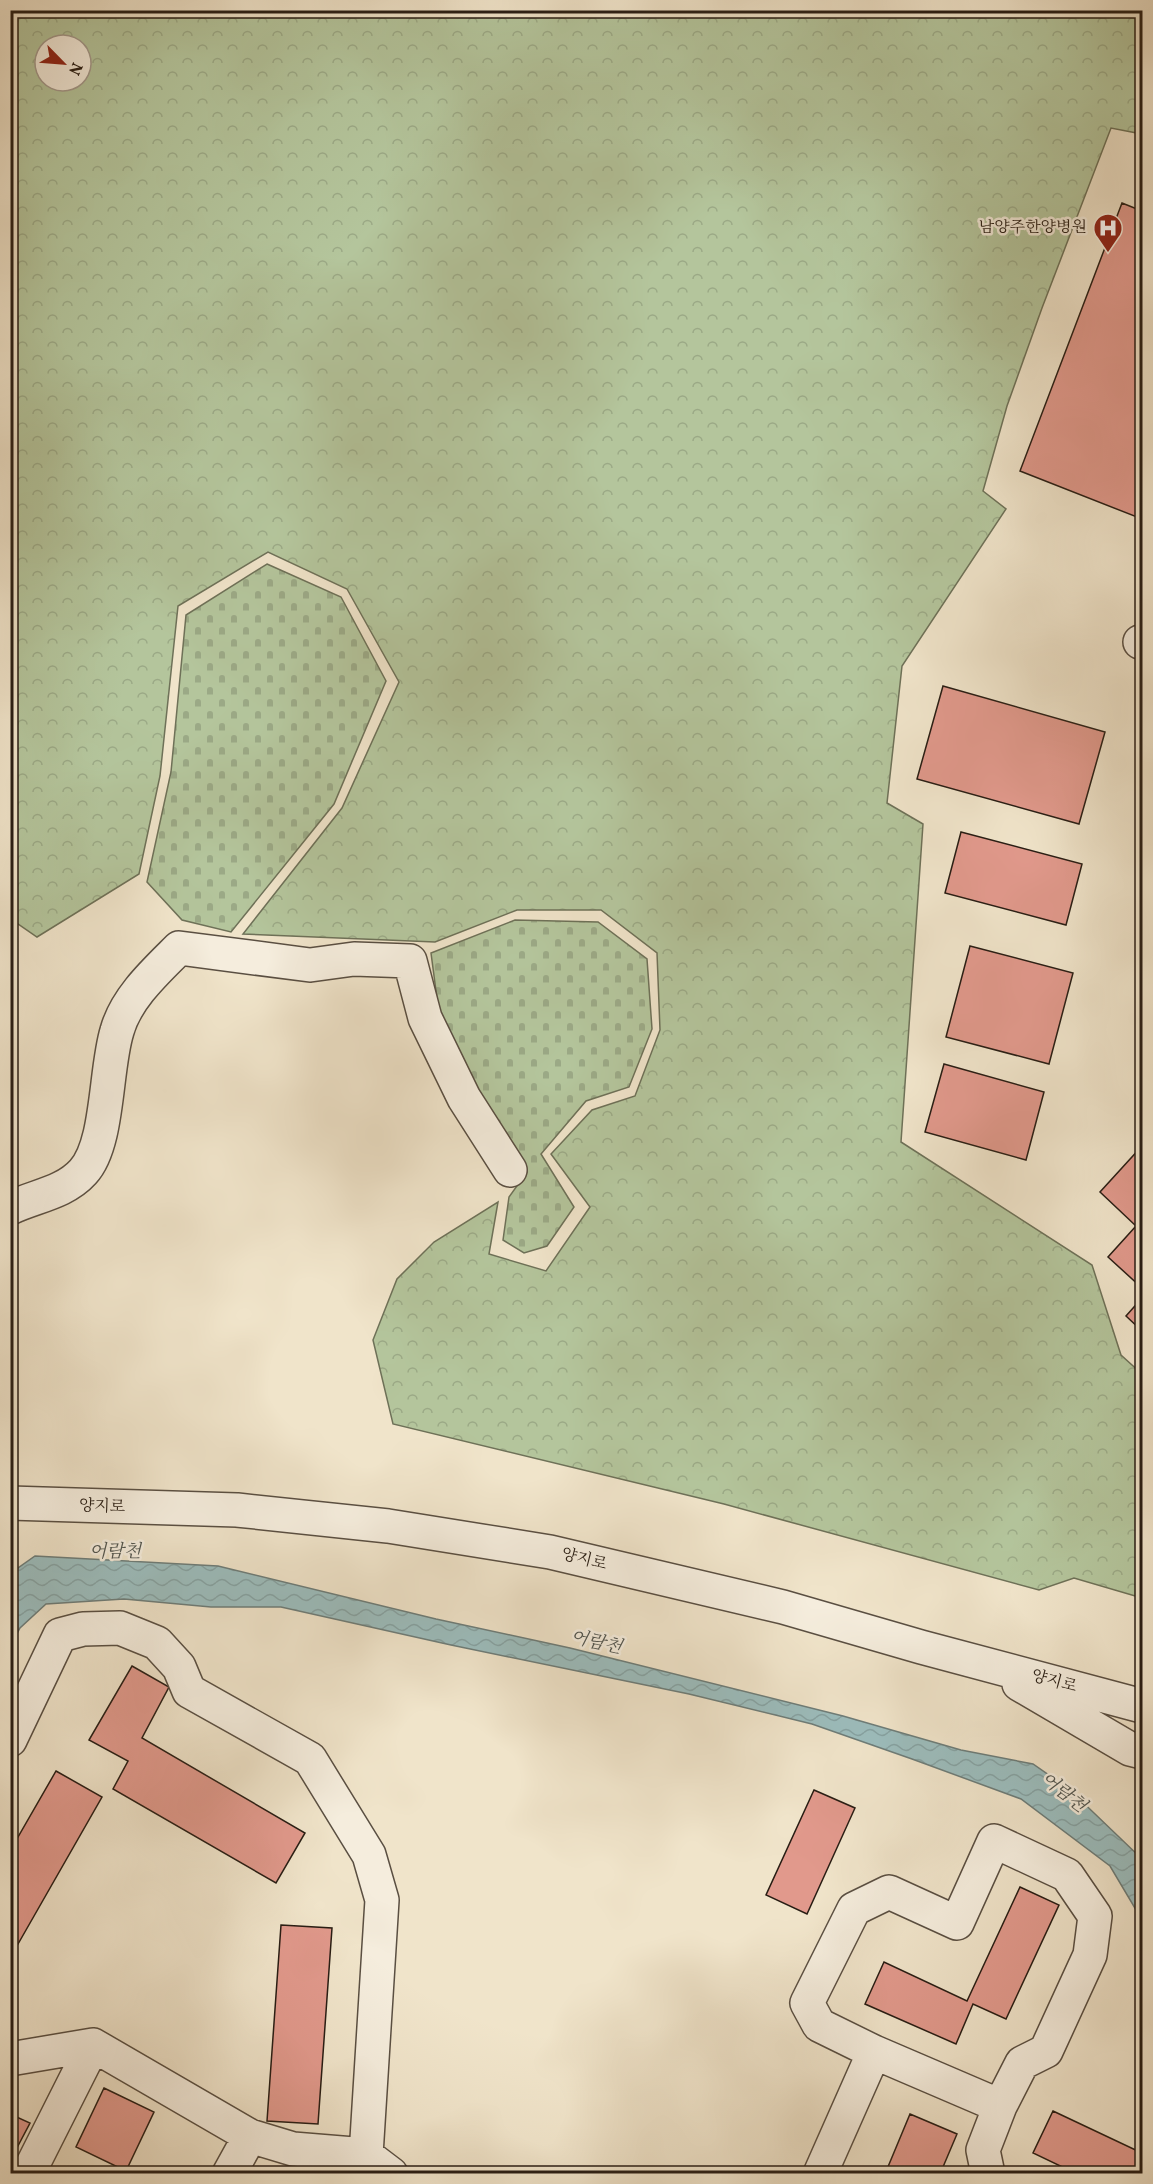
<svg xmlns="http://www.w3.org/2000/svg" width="1153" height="2184" viewBox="0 0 1153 2184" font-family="Vollkorn,'Noto Serif KR',serif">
  <defs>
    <pattern id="forest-crowns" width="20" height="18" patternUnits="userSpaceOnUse" patternTransform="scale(1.5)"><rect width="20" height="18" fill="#b4c59c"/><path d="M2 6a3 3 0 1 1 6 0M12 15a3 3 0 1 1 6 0" fill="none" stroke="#9ba986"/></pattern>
    <pattern id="cemetery-stones" width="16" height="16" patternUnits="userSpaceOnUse" patternTransform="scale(1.5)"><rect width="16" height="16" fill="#b4c59c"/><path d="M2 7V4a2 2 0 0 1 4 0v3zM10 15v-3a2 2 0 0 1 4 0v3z" fill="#9ba986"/></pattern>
    <pattern id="water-waves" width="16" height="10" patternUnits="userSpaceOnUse" patternTransform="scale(1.5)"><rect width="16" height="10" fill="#9cbdbd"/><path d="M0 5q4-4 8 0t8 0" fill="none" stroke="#86a2a2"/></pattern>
  </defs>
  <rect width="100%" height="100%" fill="#f0e4ca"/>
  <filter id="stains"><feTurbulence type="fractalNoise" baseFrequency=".00333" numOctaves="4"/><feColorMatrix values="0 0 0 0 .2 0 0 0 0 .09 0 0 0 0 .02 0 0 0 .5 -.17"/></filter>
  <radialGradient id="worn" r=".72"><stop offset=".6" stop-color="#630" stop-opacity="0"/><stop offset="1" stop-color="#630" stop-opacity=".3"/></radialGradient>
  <path fill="url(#forest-crowns)" stroke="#6e7158" stroke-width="1.5" fill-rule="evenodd" d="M11 10 1142 11V134L1111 128 1042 308 1007 406 983 491 1006 509 902 666 887 803 923 824 901 1142 1092 1265 1121 1355 1142 1374V1598L1074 1578 1039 1590 724 1504 393 1424 373 1340 397 1279 434 1242 498 1202 489 1254 546 1271 590 1207 551 1154 592 1110 635 1096 660 1030 657 953 601 910H517L435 942 243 934 342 808 399 682 347 589 268 552 178 606 160 776 139 874 37 937 11 919ZM45 45H81V81H45Z"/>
  <path fill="url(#cemetery-stones)" stroke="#6e7158" stroke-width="1.5" d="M267 564 341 597 386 681 334 804 231 932 182 920 147 882 171 772 186 615Z
    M515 920 598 922 647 959 652 1029 629 1087 586 1101 541 1154 574 1207 547 1246 524 1253 503 1240 509 1197 527 1172 465 1070 438 1006 431 953Z"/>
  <path fill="url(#water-waves)" stroke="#6e7d79" stroke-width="1.5" d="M35 1556 218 1566 436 1619 570 1648 843 1716 961 1750 1033 1764 1069 1789 1142 1859V1920L1110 1866 1021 1799 912 1759 812 1724 689 1694 451 1645 281 1607H211L124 1599 46 1604 20 1628 11 1645V1573Z"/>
  <path fill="#e1998c" stroke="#281d14" stroke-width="1.5" d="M1122 203 1142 211V519L1020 471Z
    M943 686 1105 732 1079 824 917 779Z
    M961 832 1082 864 1066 925 945 893Z
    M970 946 1073 973 1049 1064 946 1037Z
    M944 1064 1044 1092 1026 1160 925 1132Z
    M1142 1146V1288L1108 1257 1136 1226 1100 1192Z
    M1142 1298V1331L1126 1316Z
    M132 1666 169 1687 142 1738 305 1833 276 1883 113 1789 128 1761 89 1740Z
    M56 1771 102 1797 10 1958V1851Z
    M814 1790 855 1808 807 1914 766 1895Z
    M1020 1887 1059 1905 1006 2019 973 2004 956 2044 865 2004 884 1962 967 2001Z
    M281 1925 332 1928 318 2124 267 2121Z
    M104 2088 154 2112 126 2171 76 2147Z
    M1053 2111 1142 2153V2174H1077L1033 2153Z
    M10 2114 30 2123 10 2161Z
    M910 2114 957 2134 940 2174H885Z"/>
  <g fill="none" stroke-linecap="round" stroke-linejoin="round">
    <g stroke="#5a4f42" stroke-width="36">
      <path id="minor" d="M1140 642H1142
        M10 1208C35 1196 64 1193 83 1172 109 1144 105 1069 117 1031 126 998 156 971 179 948L310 965 354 959 410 961 425 1018 464 1098 510 1170
        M10 1503 237 1510 388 1526 550 1552 783 1607 921 1647 1142 1706
        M1019 1684 1130 1749 1142 1752
        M10 1740 60 1635 83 1629 120 1628 157 1643 179 1667 189 1691 310 1759 369 1855 382 1900 366 2155 391 2174
        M994 1841 1067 1875 1095 1916 1090 1955 1046 2051 1022 2063 1000 2106 874 2052 819 2025 807 2003 854 1909 889 1892 957 1923Z
        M10 2059 93 2045
        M250 2136 293 2149 366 2155
        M28 2174 93 2045 250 2136 229 2174
        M820 2174 874 2052
        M988 2174 983 2150 1000 2106"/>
    </g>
    <use href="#minor" stroke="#f5eddd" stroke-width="33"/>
  </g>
  <defs>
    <g id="hospital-pin" transform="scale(1.5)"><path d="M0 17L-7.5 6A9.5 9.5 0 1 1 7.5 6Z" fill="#8f2418" stroke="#f5eddd"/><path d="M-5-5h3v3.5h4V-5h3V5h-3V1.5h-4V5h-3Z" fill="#fff"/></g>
  </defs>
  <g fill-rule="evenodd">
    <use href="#hospital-pin" x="1108" y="228"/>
  </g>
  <g text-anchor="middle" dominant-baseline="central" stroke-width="5" stroke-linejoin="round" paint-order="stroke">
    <g font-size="16" fill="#281d14" stroke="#f5eddd" text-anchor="end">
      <text x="1087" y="228">남양주한양병원</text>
    </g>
    <g font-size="16" fill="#281d14" stroke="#f5eddd">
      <text transform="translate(102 1507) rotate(2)">양지로</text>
      <text transform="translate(584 1560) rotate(14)">양지로</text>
      <text transform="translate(1054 1682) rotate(15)">양지로</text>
    </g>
    <g font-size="18" font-style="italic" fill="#51554f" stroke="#f5eddd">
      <text x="115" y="1552">어람천</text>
      <text transform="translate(596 1643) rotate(13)">어람천</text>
      <text transform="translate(1063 1793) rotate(38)">어람천</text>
    </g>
  </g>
  <rect width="1153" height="2184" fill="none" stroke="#f0e4ca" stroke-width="36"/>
  <rect x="12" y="12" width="1129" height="2160" fill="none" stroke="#281d14" stroke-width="3"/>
  <rect x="18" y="18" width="1117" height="2148" fill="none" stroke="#281d14" stroke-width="1.5"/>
  <g transform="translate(63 63) rotate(115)"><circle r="28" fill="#f5eddd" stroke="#a39a8d" stroke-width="1.5"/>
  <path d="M0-4.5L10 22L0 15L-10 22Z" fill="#8f2418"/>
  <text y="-9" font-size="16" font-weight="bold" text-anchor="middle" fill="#281d14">N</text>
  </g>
  <rect width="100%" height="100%" filter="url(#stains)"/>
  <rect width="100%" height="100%" fill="url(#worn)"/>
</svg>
